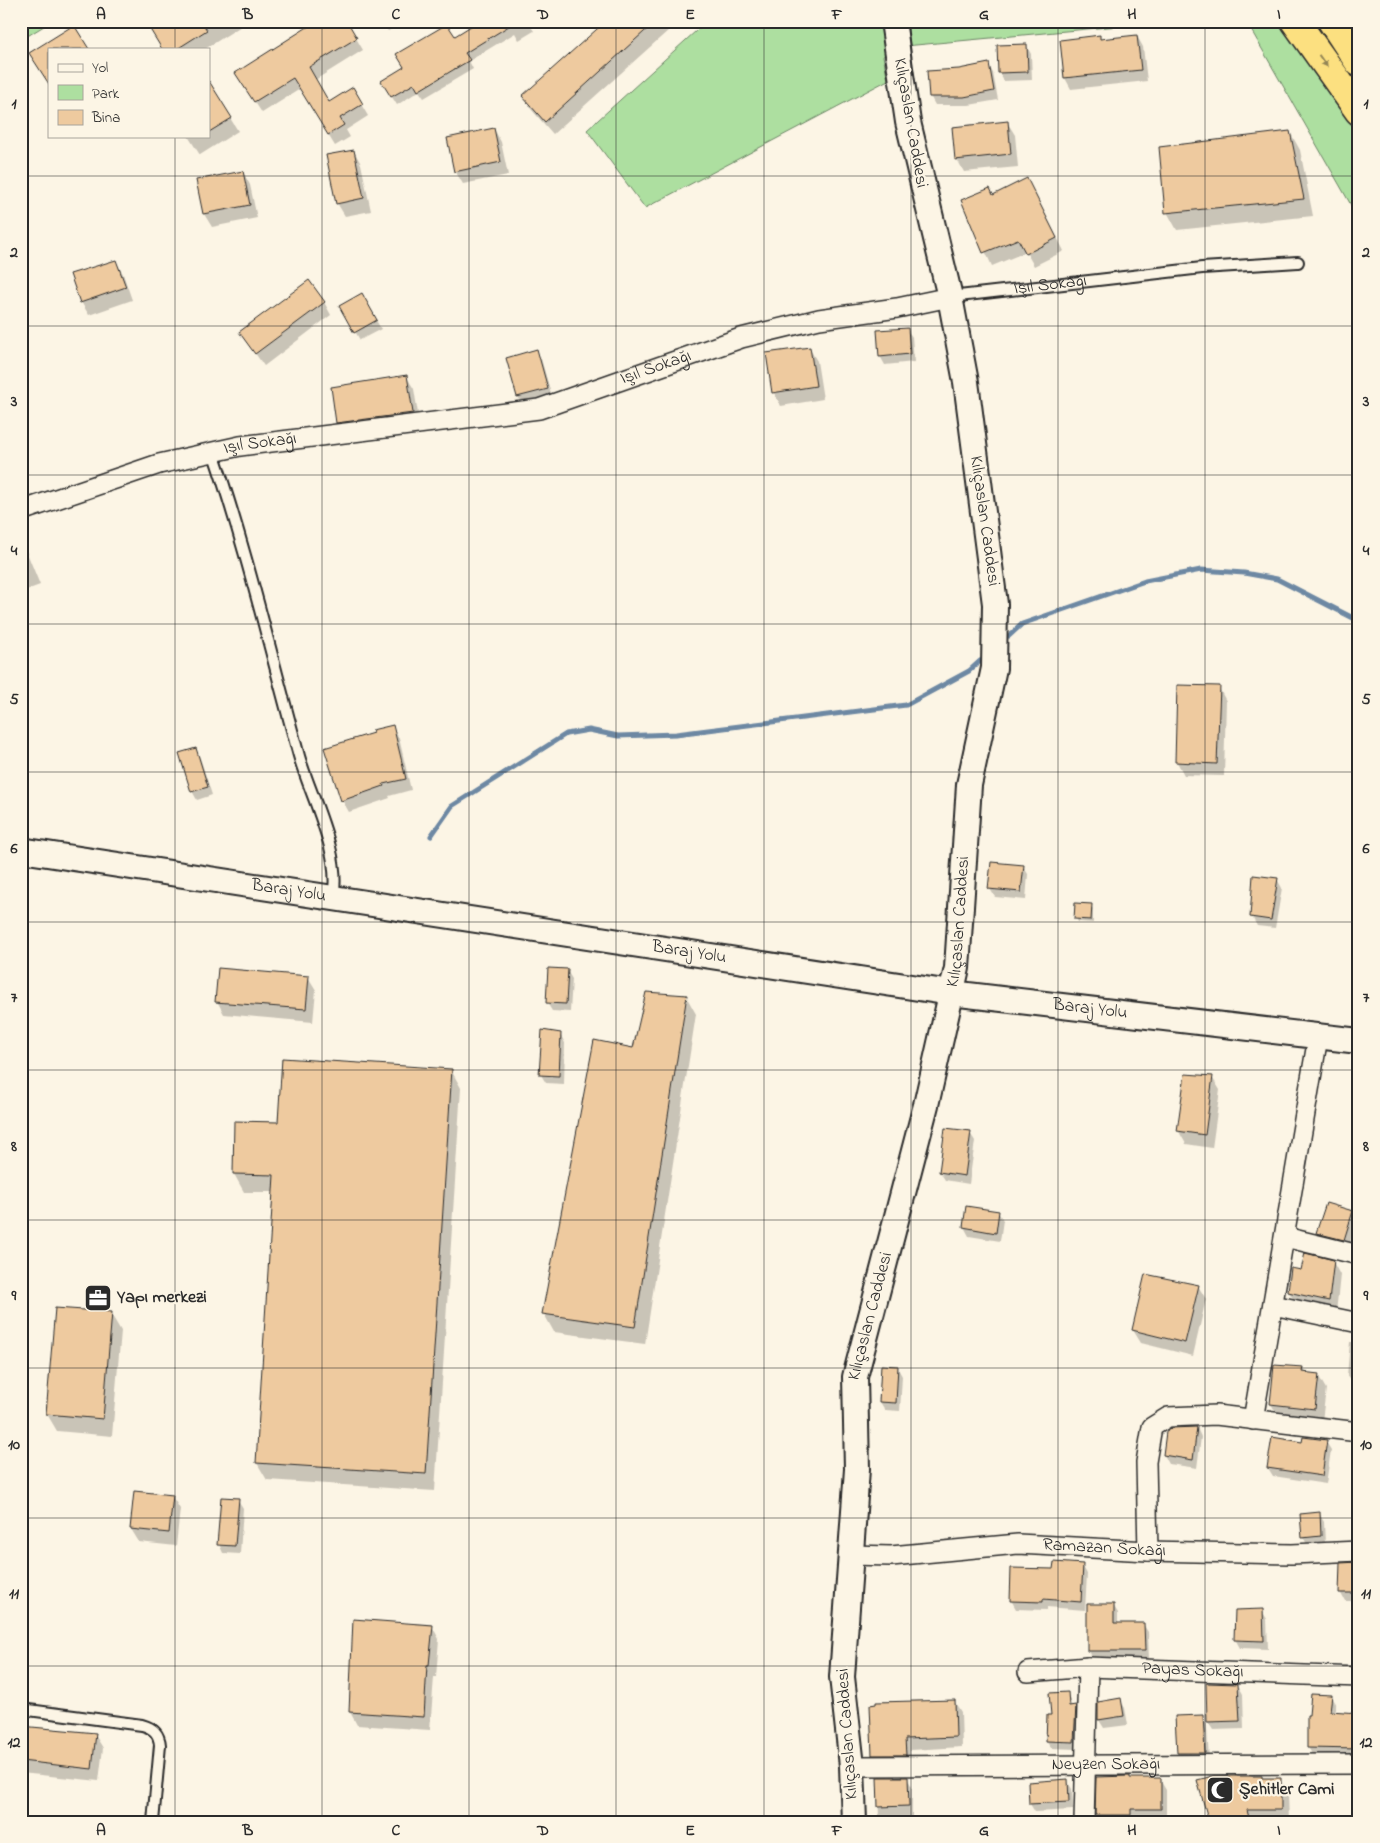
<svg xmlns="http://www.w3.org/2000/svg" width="1380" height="1843" viewBox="0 0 1380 1843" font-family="'Indie Flower',sans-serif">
  <rect width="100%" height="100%" fill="#fcf5e5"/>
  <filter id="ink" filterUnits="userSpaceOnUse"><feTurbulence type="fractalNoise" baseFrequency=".02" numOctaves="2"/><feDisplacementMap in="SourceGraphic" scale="10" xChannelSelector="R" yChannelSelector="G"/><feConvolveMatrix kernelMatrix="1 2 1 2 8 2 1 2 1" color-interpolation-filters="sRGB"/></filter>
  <g filter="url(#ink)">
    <path fill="#addfa0" stroke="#6c8566" d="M21 21H52L21 40Z
      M707 21H1173L905 46 883 56 888 80 645 208 587 130Z
      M1246 21H1279L1359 135V219Z"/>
    <path fill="#0003" d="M158 21H249L205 49H163Z
      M346 21 363 50 315 80 329 103 352 89 368 116 346 130 350 137 335 146 300 89 262 113 244 85Z
      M382 21H402V23L388 31Z
      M482 21H533L529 24 534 31 519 40 515 33 469 61 473 69 424 98 419 91 397 105 382 81Z
      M606 21H679L553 134 531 109 524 96Z
      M1137 36 1143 47 1147 81 1071 89 1065 78 1061 41 1099 37 1101 40Z
      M1026 45 1031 54 1032 80 1004 81 999 73Z
      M988 65 993 73 998 100 969 105H935L930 96 959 70Z
      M213 90 238 131 200 155 188 136H209V93Z
      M1007 122 1015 135 1018 167 964 172 957 159Z
      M494 129 501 142 508 175 463 184 455 171Z
      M1290 132 1300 150 1313 216 1177 230 1167 212Z
      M354 151 361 164 371 211 345 216 337 203Z
      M243 172 250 185 257 218 212 227 204 214 198 181Z
      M1034 192 1064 251 1034 266 1026 252 992 266 962 201Z
      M116 261 123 274 132 300 89 315 81 302Z
      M362 295 381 329 360 340 341 307Z
      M324 302 331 315 264 366 241 333Z
      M907 329 912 337 914 362 885 365 880 356Z
      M809 348 817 361 823 399 781 406 774 393Z
      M537 351 541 359 552 397 523 405 518 397 508 358Z
      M406 376 414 389 420 426 345 435 338 422Z
      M21 538 40 585 21 592Z
      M1219 688 1226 701 1224 776 1184 775 1177 762Z
      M392 727 399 738 411 790 389 796 390 798 349 812 342 800 374 733Z
      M196 749 200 758 212 795 197 800 192 791Z
      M1023 866 1028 874 1026 900 995 897 990 889Z
      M1277 879 1282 888 1275 928 1257 926 1252 917Z
      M1091 905 1093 909V923L1078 922 1076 918Z
      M567 971 572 979 570 1012 552 1011 547 1003Z
      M308 977 316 990 313 1022 224 1014 217 1001Z
      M686 996 696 1014 645 1344 554 1332 544 1314 634 1049Z
      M560 1034 565 1043 564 1084 546 1083 541 1075Z
      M451 1070 461 1088 435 1491 267 1480 257 1463 274 1192H244L234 1174 235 1122 279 1123Z
      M1212 1077 1220 1090 1212 1148 1186 1144 1178 1130Z
      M970 1133 975 1141 969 1184 945 1180 940 1172Z
      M998 1212 1003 1220 1000 1241 969 1236 964 1227Z
      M1352 1212 1357 1220 1349 1248 1323 1241 1318 1233Z
      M1333 1262 1340 1275 1336 1313 1297 1305 1289 1292 1302 1271Z
      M1198 1286 1206 1299 1193 1356 1141 1343 1133 1330Z
      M111 1314 121 1331 112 1436 57 1431 47 1414Z
      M1350 1342H1359V1385L1352 1384 1347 1376Z
      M897 1367 902 1376 900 1411 885 1410 880 1402Z
      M1302 1368 1305 1373 1318 1375 1326 1389 1322 1421 1279 1417 1271 1404Z
      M1197 1428 1201 1437 1197 1468 1169 1464 1164 1455 1167 1432Z
      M1326 1442 1331 1450 1326 1484 1273 1476 1268 1468 1303 1444Z
      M172 1496 180 1509 176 1546 139 1542 131 1529Z
      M238 1500 243 1508 240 1554 223 1553 219 1544Z
      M1319 1513 1324 1522 1325 1544 1308 1546 1303 1537Z
      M1359 1563V1601H1345L1340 1592Z
      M1082 1565 1087 1574 1085 1610 1047 1607V1610L1016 1609 1011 1600 1054 1571Z
      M1113 1605 1118 1613V1624H1143L1148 1632 1149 1660 1093 1659 1089 1651Z
      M1262 1611 1267 1619 1268 1649 1240 1648 1235 1639Z
      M432 1626 439 1639 436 1677H434L430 1730 357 1725 350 1712Z
      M1238 1685 1243 1694 1244 1729 1213 1730 1208 1722Z
      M1067 1693 1072 1707 1075 1706 1079 1713 1078 1749 1051 1748 1047 1741 1048 1716H1052Z
      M1331 1697 1336 1705 1335 1713 1359 1714V1757L1313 1756 1308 1747Z
      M1120 1700 1125 1708 1128 1725 1104 1728 1099 1720 1100 1703Z
      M954 1701 961 1712 962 1747 910 1750 911 1765H879L873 1754Z
      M1202 1716 1207 1725 1209 1761 1183 1762 1178 1753 1176 1717Z
      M21 1727 95 1735 103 1748 99 1781 21 1773Z
      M1262 1777 1263 1779H1280L1288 1793 1289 1822H1210Z
      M878 1778H907L912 1787V1822H879Z
      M1160 1780 1166 1790V1819L1100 1822 1097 1815Z
      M1067 1781 1072 1789 1073 1810 1035 1812 1030 1804 1029 1783Z"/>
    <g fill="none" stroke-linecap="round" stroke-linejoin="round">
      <path stroke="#6d88a3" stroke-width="5" d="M1009 636 1022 624 1145 581 1201 570 1244 573 1277 579 1359 621
        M431 836 452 806 566 734 589 730 618 736 676 734 906 705 969 671 980 661"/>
    </g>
    <path fill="#eeca9f" stroke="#2b2b2b" d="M155 21H201L207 30 177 49H162L148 26Z
      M317 21H347L357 38 309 67 329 102 353 87 363 104 340 118 344 125 328 135 293 78 254 102 235 73Z
      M479 21H517L465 53 470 60 453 70 418 91 414 84 391 97 381 81 404 67 396 54 447 24 455 36Z
      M606 21H656L545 122 522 96Z
      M74 25 89 49H49V84L29 53Z
      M1100 35V39L1137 35 1141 70 1064 78 1060 40Z
      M1027 44 1028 72 998 73 997 45Z
      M989 63 994 91 964 97H929L927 71 959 69Z
      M209 81 232 118 209 132Z
      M1008 121 1011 154 955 160 952 127Z
      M494 128 501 162 454 172 447 138Z
      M1290 131 1304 199 1165 213 1159 147Z
      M354 150 364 198 336 204 326 155Z
      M243 171 250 205 203 214 196 180Z
      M1027 178 1057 238 1026 254 1018 239 983 253 961 200 990 188 993 195Z
      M116 260 126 287 80 303 70 274Z
      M309 280 325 302 255 354 239 332Z
      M362 293 377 320 354 333 339 306Z
      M908 328 910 354 879 357 877 330Z
      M810 347 816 386 772 393 766 353Z
      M537 349 548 389 517 397 506 358Z
      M407 375 413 413 336 423 331 387Z
      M1177 685 1220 686 1217 764 1175 762Z
      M393 725 406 779 383 784 384 786 341 801 324 748 373 733 372 730Z
      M196 748 208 787 191 792 179 753Z
      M991 862 1024 865 1021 892 988 889Z
      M1253 875 1278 878 1271 920 1250 917Z
      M1075 903 1092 904 1091 920 1074 919Z
      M218 968 309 976 306 1009 215 1002Z
      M548 968 568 969 566 1004 546 1003Z
      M646 992 687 995 635 1327 542 1314 594 1040 633 1048Z
      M542 1030 561 1033 559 1076 539 1075Z
      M282 1058 452 1069 426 1474 256 1463 274 1175 233 1174 234 1121 278 1122Z
      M1185 1074 1213 1076 1205 1135 1177 1131Z
      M945 1128 971 1131 965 1176 939 1172Z
      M1326 1203 1353 1211 1344 1240 1316 1233Z
      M966 1206 999 1211 996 1233 963 1227Z
      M1305 1253 1334 1260 1329 1301 1288 1292 1291 1268 1301 1270Z
      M1145 1274 1199 1285 1185 1343 1132 1330Z
      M55 1308 112 1312 103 1419 46 1414Z
      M881 1365 898 1366 896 1403 879 1402Z
      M1274 1365 1303 1367 1302 1372 1319 1374 1315 1409 1270 1404Z
      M1197 1427 1193 1460 1163 1455 1166 1432 1171 1428Z
      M1272 1437 1302 1442 1303 1437 1327 1440 1322 1476 1267 1468Z
      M134 1491 173 1495 169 1533 130 1529Z
      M221 1497 239 1498 235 1546 217 1545Z
      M1320 1512 1321 1536 1302 1538 1300 1514Z
      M1054 1562 1083 1564 1081 1602 1043 1599V1602L1010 1601 1011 1568 1053 1569Z
      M1359 1562V1593H1339L1340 1563Z
      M1087 1604H1114V1623H1144L1145 1651H1087Z
      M1263 1609 1264 1641 1234 1640 1235 1610Z
      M353 1619 433 1625 429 1665H427L424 1717 349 1712Z
      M1206 1683 1238 1684 1240 1721 1207 1722Z
      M1068 1692 1069 1706 1076 1705 1074 1742 1046 1741 1047 1715H1051L1049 1693Z
      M1311 1694 1332 1695 1330 1711 1359 1713V1749L1307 1748V1715H1309Z
      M1121 1698 1124 1716 1098 1720V1702Z
      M955 1700 956 1737 905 1739 906 1755H872L870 1705 876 1704V1702Z
      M1203 1715 1205 1753H1177L1175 1716Z
      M21 1726 96 1733 92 1769 21 1761Z
      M1130 1776V1778H1161V1809H1131V1815H1095L1096 1777Z
      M1213 1776H1262V1778H1281V1810H1247L1250 1822H1209L1197 1780Z
      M877 1777H908L909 1806 878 1807Z
      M1068 1779 1069 1802 1029 1804 1028 1782Z"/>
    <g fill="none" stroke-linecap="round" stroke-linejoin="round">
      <g stroke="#2b2b2b" stroke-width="14">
        <g id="service">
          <path id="s1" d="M950 297 1202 268 1298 262"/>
          <path d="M213 452C247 551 271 655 299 756 311 798 342 853 333 898"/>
          <path d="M21 1709 142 1725C153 1728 159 1733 160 1745L153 1822"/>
        </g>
      </g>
      <g stroke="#2b2b2b" stroke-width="22">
        <g id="minor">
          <path id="s2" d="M21 511 159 464 240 446 539 409 741 338 819 319 897 308 950 297"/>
          <path d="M1285 1237 1359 1255"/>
          <path d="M1273 1305 1359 1323"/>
          <path d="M1253 1420 1318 1037"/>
          <path d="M1148 1551 1146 1462 1152 1427 1168 1417 1216 1415 1359 1432"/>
          <path id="s3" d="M851 1555 891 1556 1018 1544 1148 1551 1292 1554 1359 1551"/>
          <path id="s4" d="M1028 1672 1088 1667 1359 1677"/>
          <path id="s5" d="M852 1766 1359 1764"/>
          <path d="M1084 1822 1088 1667"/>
        </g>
      </g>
      <g stroke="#2b2b2b" stroke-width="28">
        <g id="tertiary">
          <path id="s6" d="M21 850 951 993 1359 1041"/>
          <path id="s7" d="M854 1822 852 1766 842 1677 857 1469 855 1377 926 1105 957 968 969 785 994 668 995 604 966 382 950 297 908 122 893 21"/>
        </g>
      </g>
      <g stroke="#2b2b2b" stroke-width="31">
        <path id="motorway" d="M1295 21 1359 111
          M1332 21 1359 62"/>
      </g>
      <use href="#service" stroke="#fcf5e5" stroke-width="10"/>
      <use href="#minor" stroke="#fcf5e5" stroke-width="19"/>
      <use href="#tertiary" stroke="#fcf5e5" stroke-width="24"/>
      <use href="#motorway" stroke="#fce080" stroke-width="28"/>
    </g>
    <defs><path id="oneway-solid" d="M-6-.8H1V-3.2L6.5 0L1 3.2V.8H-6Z" transform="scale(1.25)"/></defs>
    <use fill="#948656" href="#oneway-solid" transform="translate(1323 61) rotate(54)"/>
  </g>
  <path fill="none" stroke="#2b2b2b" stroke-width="1" stroke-opacity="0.55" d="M175 21V49M322 21V1822M469 21V1822M616 21V1822M764 21V1822M911 21V1822M1058 21V1822M1205 21V1822M175 136V1822M21 176H1359M21 326H1359M21 475H1359M21 624H1359M21 772H1359M21 922H1359M21 1070H1359M21 1220H1359M21 1368H1359M21 1518H1359M21 1666H1359"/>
  <defs>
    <g id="office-square" transform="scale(1.4375)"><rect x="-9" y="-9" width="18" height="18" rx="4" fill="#2b2b2b" stroke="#fcf5e5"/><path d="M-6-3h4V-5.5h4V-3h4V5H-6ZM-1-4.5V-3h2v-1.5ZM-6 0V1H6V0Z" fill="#fff"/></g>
    <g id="mosque-square" transform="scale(1.4375)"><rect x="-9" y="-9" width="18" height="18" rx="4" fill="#2b2b2b" stroke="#fcf5e5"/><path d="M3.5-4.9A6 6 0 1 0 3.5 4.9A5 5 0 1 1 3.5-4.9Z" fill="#fff"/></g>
  </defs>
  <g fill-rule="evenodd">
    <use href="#office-square" x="98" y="1298"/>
    <use href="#mosque-square" x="1220" y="1790"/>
  </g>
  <g text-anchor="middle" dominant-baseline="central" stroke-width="4.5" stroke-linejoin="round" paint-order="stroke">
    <g font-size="18" fill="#2b2b2b" stroke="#fcf5e5">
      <text transform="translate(910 123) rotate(80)">Kılıçaslan Caddesi</text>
      <text stroke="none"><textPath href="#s1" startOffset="101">Işıl Sokağı</textPath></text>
      <text stroke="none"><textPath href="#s2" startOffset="654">Işıl Sokağı</textPath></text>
      <text stroke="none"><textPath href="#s2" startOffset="249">Işıl Sokağı</textPath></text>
      <text transform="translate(984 521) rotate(82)">Kılıçaslan Caddesi</text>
      <text stroke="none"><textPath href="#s6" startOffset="271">Baraj Yolu</textPath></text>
      <text stroke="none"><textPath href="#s7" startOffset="914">Kılıçaslan Caddesi</textPath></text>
      <text stroke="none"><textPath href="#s6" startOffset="676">Baraj Yolu</textPath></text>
      <text stroke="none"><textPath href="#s6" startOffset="1081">Baraj Yolu</textPath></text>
      <text stroke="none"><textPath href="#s7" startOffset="509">Kılıçaslan Caddesi</textPath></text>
      <text stroke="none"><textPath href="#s3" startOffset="254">Ramazan Sokağı</textPath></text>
      <text stroke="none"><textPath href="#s4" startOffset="165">Payas Sokağı</textPath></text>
      <text transform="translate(848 1734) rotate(-94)">Kılıçaslan Caddesi</text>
      <text stroke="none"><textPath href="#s5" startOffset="254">Neyzen Sokağı</textPath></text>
    </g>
    <g font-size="18" font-weight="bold" fill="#2b2b2b" stroke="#fcf5e5" text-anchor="start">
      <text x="117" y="1298">Yapı merkezi</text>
      <text x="1239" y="1790">Şehitler Cami</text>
    </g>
  </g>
  <rect width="1380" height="1843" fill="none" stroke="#fcf5e5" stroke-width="55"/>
  <rect x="48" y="48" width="162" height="90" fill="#fcf5e5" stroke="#a8a49b"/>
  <rect x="58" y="64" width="25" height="8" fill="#fcf5e5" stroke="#a8a49b"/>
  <text x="92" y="72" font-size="15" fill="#2b2b2b">Yol</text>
  <rect x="58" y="85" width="25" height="15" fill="#addfa0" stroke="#a8a49b"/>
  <text x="92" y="98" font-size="15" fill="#2b2b2b">Park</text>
  <rect x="58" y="110" width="25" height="15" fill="#eeca9f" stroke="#a8a49b"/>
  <text x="92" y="122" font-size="15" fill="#2b2b2b">Bina</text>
  <rect x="28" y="28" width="1324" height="1788" fill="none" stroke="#2b2b2b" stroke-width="2"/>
  <g font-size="16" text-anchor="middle" font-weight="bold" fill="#2b2b2b">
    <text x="101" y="19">A</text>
    <text x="248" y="19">B</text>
    <text x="396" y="19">C</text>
    <text x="543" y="19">D</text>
    <text x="690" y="19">E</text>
    <text x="837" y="19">F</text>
    <text x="984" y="19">G</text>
    <text x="1132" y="19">H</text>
    <text x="1279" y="19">I</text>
    <text x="14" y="108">1</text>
    <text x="1366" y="108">1</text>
    <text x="14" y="257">2</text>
    <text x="1366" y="257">2</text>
    <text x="14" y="406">3</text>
    <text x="1366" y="406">3</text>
    <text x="14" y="555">4</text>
    <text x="1366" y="555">4</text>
    <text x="14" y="704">5</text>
    <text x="1366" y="704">5</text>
    <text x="14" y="853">6</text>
    <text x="1366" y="853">6</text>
    <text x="14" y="1002">7</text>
    <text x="1366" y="1002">7</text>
    <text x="14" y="1151">8</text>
    <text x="1366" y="1151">8</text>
    <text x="14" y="1300">9</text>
    <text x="1366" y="1300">9</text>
    <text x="14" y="1449">10</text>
    <text x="1366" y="1449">10</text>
    <text x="14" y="1598">11</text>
    <text x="1366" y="1598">11</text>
    <text x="14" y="1747">12</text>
    <text x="1366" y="1747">12</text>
    <text x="101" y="1835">A</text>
    <text x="248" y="1835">B</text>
    <text x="396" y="1835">C</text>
    <text x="543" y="1835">D</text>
    <text x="690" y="1835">E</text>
    <text x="837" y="1835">F</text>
    <text x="984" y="1835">G</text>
    <text x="1132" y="1835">H</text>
    <text x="1279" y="1835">I</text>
  </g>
</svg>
